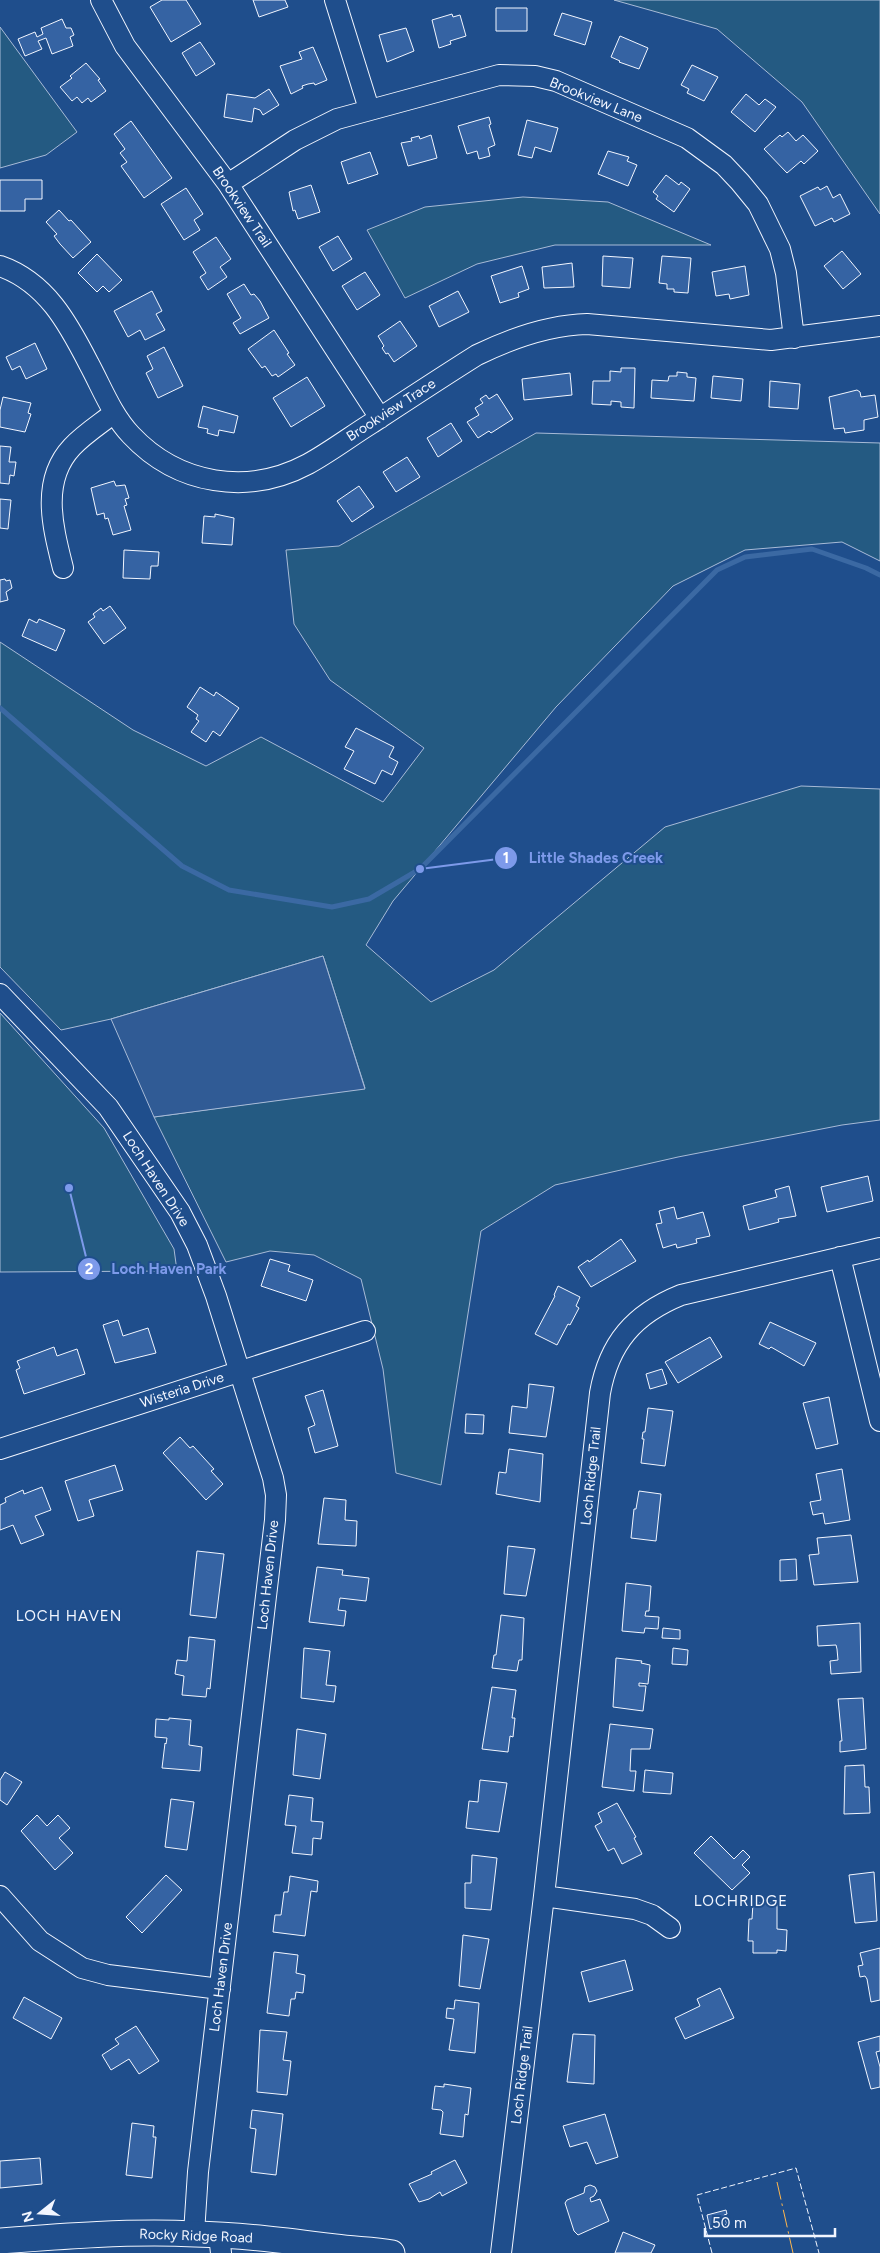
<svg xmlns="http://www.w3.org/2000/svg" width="880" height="2253" viewBox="0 0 880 2253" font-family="Figtree,sans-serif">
  <rect width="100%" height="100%" fill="#1f4e8c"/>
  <path fill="#245a82" stroke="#a8bbd7" d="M614 0H880V214L802 102 717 29Z
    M0 27 77 132 46 155 0 168Z
    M523 197 608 202 711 245H555L477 264 405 298 367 230 425 207Z
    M536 433 880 443V561L842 542 745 550 673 586 556 707 393 901 366 945 431 1002 494 970 665 827 801 786 880 789V1120L842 1125 678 1157 555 1185 481 1231 441 1485 396 1473 383 1369 361 1279 314 1255 270 1251 226 1262 154 1117 365 1088 323 956 111 1019 61 1030 0 967V642L133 730 206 766 261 737 383 802 424 748 330 680 294 624 286 550 339 546Z
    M0 1013 104 1128 174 1249 177 1271 0 1272Z"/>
  <path fill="#305b95" stroke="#a8bbd7" d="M323 956 365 1089 154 1117 111 1019Z"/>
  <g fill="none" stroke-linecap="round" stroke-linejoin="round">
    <path stroke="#3b69a3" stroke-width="5" d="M0 708 182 866 229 890 332 907 369 899 420 869 717 570 745 557 812 549 866 568 880 575"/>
  </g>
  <path fill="#3563a3" stroke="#f2f6ff" d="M162 0H186L201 24 171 42 150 7Z
    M253 0H285L288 7 259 17Z
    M496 8H527V31H496Z
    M562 13 592 22 585 45 554 35Z
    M452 14 453 17 460 15 466 36 450 41 451 44 439 48 432 20Z
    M62 19 66 28H71L74 35 70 37 73 46 52 54 46 38 38 41 42 49 25 56 18 39 35 32 37 37 43 34 41 28Z
    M406 28 414 51 387 62 379 35Z
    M620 36 648 48 639 69 619 62 620 61 611 57Z
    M200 42 215 64 196 76 182 53Z
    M313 47 327 80 315 85 314 83 308 84 302 86 303 88 291 94 280 66 302 59 299 52Z
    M86 63 100 79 98 80 106 91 91 102 88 98 82 103 77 97 72 101 60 87 72 78 70 76Z
    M692 65 718 77 704 101 687 93 689 89 681 85Z
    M269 89 279 105 263 115 260 110 254 108 252 122 224 117 227 94 255 98Z
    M746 94 759 105 765 99 776 107 755 132 731 112Z
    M489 117 491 124 489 125 495 145 488 148 490 156 479 159 477 151 467 154 458 126Z
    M527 120 558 128 551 152 535 147 532 158 518 155Z
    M131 121 172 178 144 198 121 166 127 162 120 153 125 149 114 134Z
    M788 132 796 141 803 135 818 151 804 164 801 161 787 173 764 149 780 135 782 137Z
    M431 135 437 158 408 166 401 143 412 141 411 138 419 136 420 139Z
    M608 151 629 157 627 161 637 165 628 186 598 174Z
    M370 152 378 174 348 184 341 162Z
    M666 175 679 185 681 182 690 189 674 212 656 199 658 196 653 192Z
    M0 180H42V199H25V211H0Z
    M311 185 320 212 298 219 295 210 293 211 289 192Z
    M827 186 833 198 840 194 850 214 834 222 832 218 815 226 800 196 818 187 820 190Z
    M186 188 203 214 194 220 200 230 184 240 161 204Z
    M59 210 69 221 71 220 91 242 73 258 60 244 54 236 57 234 46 222Z
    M338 236 352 259 333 271 319 247Z
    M216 237 231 259 220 267 227 277 208 290 200 277 206 273 193 252Z
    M842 251 861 274 843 289 824 266Z
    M97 254 122 280 109 292 103 286 97 292 78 273Z
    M603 256 633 258 630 288 602 286Z
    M662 256 691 258 688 293 674 292V289H667V284L659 283Z
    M572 263 574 287 544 288 542 267Z
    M522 266 529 289 518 293 519 297 500 303 491 276Z
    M745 266 749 295 730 299 729 294 716 296 712 272Z
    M365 272 380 295 357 310 342 286Z
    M244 284 251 295 254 294 260 301 269 318 240 334 233 323 241 318 227 294Z
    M152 291 162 311 156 314 165 330 145 340 140 330 128 337 114 311Z
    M458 291 469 312 439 327 429 306Z
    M400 321 417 346 394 362 388 353 386 354 382 348 384 346 378 336Z
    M274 330 289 353 287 354 295 365 278 377 276 374 272 376 265 366 262 368 248 349Z
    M35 343 47 369 26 379 20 366 12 370 6 357Z
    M164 347 183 386 158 398 146 373 153 369 147 356Z
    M621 368H635L634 408 621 407V402L611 401V405L592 404 593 381H610V371L621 372Z
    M677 372 687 373V377L696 378 694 401 651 398 652 380 668 381 669 376H677Z
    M570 373 572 395 524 400 522 379Z
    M713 376 743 379 741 401 711 398Z
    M307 377 325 406 291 427 273 398Z
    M770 381 800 384 798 409 769 407Z
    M857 390 860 392 861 397 875 395 878 417 864 420V430L845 433 844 428 834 429 829 397Z
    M497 394 513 419 491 433 489 431 478 438 467 422 479 415 475 408 483 403 480 399 486 395 489 399Z
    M3 397 31 403 28 413 31 414 25 432 0 427V410Z
    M203 406 238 416 234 433 219 430 218 436 207 433 208 429 198 427Z
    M451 423 462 441 438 457 427 438Z
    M0 446 11 447 9 462H16L14 476 10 475 9 484 0 483Z
    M407 457 420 477 396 492 383 472Z
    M114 481 116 486 125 485 129 498 125 499 127 505 124 506 131 530 113 535 108 518 105 519 104 513 97 515 91 488Z
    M359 486 374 507 352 522 337 501Z
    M0 499 11 500 8 529 0 528Z
    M215 514 234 518 232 545 202 543 204 516 215 517Z
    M124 550 159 552 158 566H151L150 579 123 578Z
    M5 579 6 581 10 580 12 588 6 592 8 600 0 602V580Z
    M110 606 126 628 104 644 88 622 95 617 93 614 101 608 103 611Z
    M29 619 37 623 39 619 65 630 56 651 22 636Z
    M200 687 214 696 216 692 239 708 220 736 213 731 206 742 191 732 199 721 196 719 198 715 187 707Z
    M356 728 394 747 389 757 398 762 392 775 382 770 375 784 344 769 354 751 345 747Z
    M868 1176 873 1201 827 1212 821 1187Z
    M789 1186 796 1216 778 1219 779 1222 749 1230 743 1206 777 1197 775 1190Z
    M674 1207 677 1219 703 1212 710 1236 696 1239 697 1243 677 1248 676 1244 663 1248 656 1224 662 1223 659 1211Z
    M621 1239 636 1261 591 1287 578 1267 588 1260 589 1262Z
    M270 1259 290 1265 288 1271 313 1280 306 1301 261 1286Z
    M558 1286 580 1297 576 1306 579 1308 570 1325 568 1324 557 1345 535 1334 555 1296 554 1295Z
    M118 1320 123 1336 148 1328 156 1353 115 1363 103 1325Z
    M770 1322 816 1343 804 1366 771 1347 769 1349 759 1344Z
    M710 1337 722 1357 678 1383 665 1362Z
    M54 1347 57 1356 77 1349 85 1374 24 1394 16 1370 20 1368 17 1361Z
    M662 1369 667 1384 650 1389 646 1374Z
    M529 1384 554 1387 546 1437 509 1433 512 1406 527 1408Z
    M323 1390 338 1446 315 1453 308 1428 315 1425 305 1396Z
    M829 1397 838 1444 816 1449 803 1403Z
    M648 1408 673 1411 665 1466 641 1463 644 1439H642L643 1432H645Z
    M466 1414 484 1415 483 1434 465 1433Z
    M180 1437 190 1448 193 1446 214 1469 211 1471 223 1484 206 1500 163 1453Z
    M509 1449 543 1454 540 1502 496 1494 499 1472 506 1473Z
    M115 1465 123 1490 89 1500 94 1516 78 1521 65 1481Z
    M842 1469 850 1520 825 1524 823 1513 813 1515 810 1502 821 1500 816 1474Z
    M42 1487 51 1510 35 1516 44 1535 21 1544 13 1525 0 1530V1505L6 1502 5 1498 23 1490 24 1494Z
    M639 1491 661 1494 656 1541 631 1538 634 1509H636Z
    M324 1498 346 1500 345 1520 357 1521 356 1546 318 1544Z
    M851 1535 858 1582 814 1585 809 1555 819 1554 817 1538Z
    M508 1546 535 1549 526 1596 504 1594Z
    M197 1551 224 1554 216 1618 190 1615Z
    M796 1559 797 1580 780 1581V1560Z
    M317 1567 343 1570 342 1575 369 1578 366 1601 340 1598 338 1610 346 1611 344 1626 309 1622Z
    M626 1583 651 1586 649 1611H646L645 1616 659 1617 658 1629 645 1628 644 1633 622 1631Z
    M501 1615 524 1618 522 1660H519L517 1671 492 1668 494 1655H496Z
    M860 1623 861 1672 831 1674 830 1661 838 1660 837 1649 836 1645 818 1646 817 1626Z
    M663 1628 680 1630V1639L662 1638Z
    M189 1637 215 1640 210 1689 207 1688 206 1697 182 1695 184 1676 175 1674 177 1660 187 1661Z
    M304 1648 330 1651 326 1685 336 1686 334 1702 301 1698Z
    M673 1648 688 1650 687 1665 672 1664Z
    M616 1658 642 1661 641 1663 650 1665 648 1684 639 1683V1686H646L643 1711 613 1707Z
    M492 1687 516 1690 512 1718H515L513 1737 510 1736 508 1752 482 1749Z
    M863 1698 866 1749 840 1752V1741H842L838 1699Z
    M169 1718 191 1720 189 1745 202 1747 200 1771 162 1768 165 1743 166 1744 167 1738 155 1737 156 1719 169 1720Z
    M610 1724 653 1729 650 1749H631L630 1771H636L634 1791 602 1787Z
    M297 1729 326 1734 320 1779 293 1775Z
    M864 1765 865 1787H869L870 1813 844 1814 845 1766Z
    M645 1770 673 1773 671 1794 643 1792Z
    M5 1772 22 1782 7 1805 0 1800V1780Z
    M480 1780 507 1783 499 1832 466 1828 469 1801 478 1802Z
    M289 1795 313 1798 311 1821 323 1822 321 1839 313 1838 312 1855 292 1853 296 1826 285 1825Z
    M171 1799 194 1802 187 1850 165 1847Z
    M617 1803 636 1837 634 1838 642 1854 622 1864 614 1848 608 1851 595 1826 602 1822 598 1813Z
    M37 1815 47 1826 58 1815 70 1828 59 1838 73 1853 55 1870 21 1831Z
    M711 1836 734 1859 743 1850 750 1857 742 1865 750 1873 732 1890 694 1853Z
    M472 1855 497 1858 491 1910 465 1908V1883H471Z
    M874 1872 877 1921 855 1923 849 1875Z
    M166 1875 182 1890 142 1933 126 1917Z
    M290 1876 318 1881 317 1892 311 1891 305 1936 273 1932 275 1915H281L284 1892H288Z
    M753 1903H777V1929L787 1930 786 1951 777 1950V1953H753V1941H748L749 1919H752Z
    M463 1935 489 1939 480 1989 459 1986Z
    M880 1948V2000L871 2002 867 1979 865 1976 860 1977 858 1966 863 1965 860 1953Z
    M274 1952 298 1955 296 1973 305 1975 303 1993 296 1992 295 1999H291L289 2016 267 2013Z
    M625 1960 633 1990 589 2002 581 1972Z
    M720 1988 734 2018 685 2039 675 2018 700 2006 697 1999Z
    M24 1997 62 2018 51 2039 13 2018Z
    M455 2000 479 2003 475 2053 449 2050 454 2019 446 2018 447 2008 454 2009Z
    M136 2026 159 2061 139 2074 129 2059 111 2070 102 2055 119 2044 115 2039Z
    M260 2030 287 2032 283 2060 291 2061 287 2095 257 2092Z
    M573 2034 595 2035 594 2084 567 2082Z
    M880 2036V2051L876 2052 880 2067V2087L871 2089 858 2042Z
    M444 2084 471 2088 468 2115 465 2114 463 2137 440 2134 443 2112 441 2110 432 2109 435 2086 444 2087Z
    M252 2110 283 2114 276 2175 251 2172 256 2129 250 2128Z
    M605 2114 618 2157 596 2164 587 2142 570 2147 563 2126Z
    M132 2123 154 2126 153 2137H156L152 2178 126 2175Z
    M40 2158 42 2184 0 2188V2161Z
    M455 2160 467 2183 442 2196 440 2192 429 2199 419 2202 409 2184 432 2174 431 2172Z
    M590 2185 595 2187 597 2191 594 2196 590 2198 591 2202 600 2199 609 2221 578 2235 574 2231 565 2203 567 2200 584 2193 585 2187Z
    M726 2210 727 2214 724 2215 727 2224 710 2229 707 2215Z
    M623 2232 655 2245 651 2253H615Z"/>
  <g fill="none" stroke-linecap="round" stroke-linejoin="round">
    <g stroke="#f2f6ff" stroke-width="22">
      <path id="minor" d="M101 0 125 46 228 184 380 418
        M335 0 369 109
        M228 184 295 140 337 119 499 75 535 76 556 81 687 138 724 165 740 182 758 204 780 249 786 273 794 338
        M0 266C46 282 68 323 89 364 102 388 112 415 131 435 178 485 248 496 308 464 330 452 351 436 372 423 407 400 442 377 477 355 512 338 548 325 587 324L771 340 880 326
        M63 568C53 528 40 481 72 447 84 434 100 424 114 413
        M0 994 108 1107 180 1212 197 1245 216 1296 273 1478 276 1495 275 1520 198 2172 194 2233
        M840 1257 880 1421
        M0 1449 365 1331
        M0 1896 40 1941 82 1968 108 1975 220 1989
        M544 1896 635 1909 652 1915 670 1928
        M219 2235 221 2253
        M501 2253 544 1896 600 1393C609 1343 634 1314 681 1295L880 1248"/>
    </g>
    <g stroke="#f2f6ff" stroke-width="27">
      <path id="major" d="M0 2241C65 2236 130 2231 195 2234 242 2235 289 2241 335 2247 355 2250 373 2249 392 2253"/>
    </g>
    <use href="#minor" stroke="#1f4e8c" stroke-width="20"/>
    <use href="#major" stroke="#1f4e8c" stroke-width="25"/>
    <path stroke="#f2f6ff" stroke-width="1" stroke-dasharray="6 2.5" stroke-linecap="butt" d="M712 2253 697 2195 796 2168 819 2253"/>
    <path stroke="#ffb74d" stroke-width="1" stroke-dasharray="18 4 2.5 4" stroke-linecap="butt" d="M777 2182 793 2253"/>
  </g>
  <g text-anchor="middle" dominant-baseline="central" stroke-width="4" stroke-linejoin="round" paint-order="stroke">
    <g font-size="14" fill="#f2f6ff" stroke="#1f4e8c">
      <text transform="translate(596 100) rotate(22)">Brookview Lane</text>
      <text transform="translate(242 207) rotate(56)">Brookview Trail</text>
      <text transform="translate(391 410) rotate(-33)">Brookview Trace</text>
      <text transform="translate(156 1179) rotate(57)">Loch Haven Drive</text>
      <text transform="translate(182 1390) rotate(-18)">Wisteria Drive</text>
      <text transform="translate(591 1476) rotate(-84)">Loch Ridge Trail</text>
      <text transform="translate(268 1575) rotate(-84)">Loch Haven Drive</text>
      <text transform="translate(221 1977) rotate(-83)">Loch Haven Drive</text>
      <text transform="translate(522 2075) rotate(-83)">Loch Ridge Trail</text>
      <text transform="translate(196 2236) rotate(2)">Rocky Ridge Road</text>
    </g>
    <g font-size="15" letter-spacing="1" fill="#f2f6ff" stroke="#1f4e8c">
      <text x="69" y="1616">LOCH HAVEN</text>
      <text x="741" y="1901">LOCHRIDGE</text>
    </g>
  </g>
  <path fill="none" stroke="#7d9aea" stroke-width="2" d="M420 869L506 858M69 1188L89 1269"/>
  <g fill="#7d9aea" stroke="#1f4e8c" stroke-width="2">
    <circle cx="420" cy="869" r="5"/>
    <circle cx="69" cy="1188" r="5"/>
    <circle cx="506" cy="858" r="12"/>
    <circle cx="89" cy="1269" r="12"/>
  </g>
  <g font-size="15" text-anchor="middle" font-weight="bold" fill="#fff">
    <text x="506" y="863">1</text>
    <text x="89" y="1274">2</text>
  </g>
  <g font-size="15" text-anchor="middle" font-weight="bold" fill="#7d9aea" stroke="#1f4e8c" stroke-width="4" stroke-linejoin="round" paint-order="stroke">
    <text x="596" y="863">Little Shades Creek</text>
    <text x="169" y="1274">Loch Haven Park</text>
  </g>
  <g transform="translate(40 2213) rotate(253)" stroke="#1f4e8c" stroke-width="4" paint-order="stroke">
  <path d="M0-4L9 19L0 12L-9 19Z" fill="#f2f6ff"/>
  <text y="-8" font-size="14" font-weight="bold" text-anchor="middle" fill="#f2f6ff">N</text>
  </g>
  <path d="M705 2228v8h130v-8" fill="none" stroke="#f2f6ff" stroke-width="2.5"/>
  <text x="712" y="2228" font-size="15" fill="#f2f6ff" stroke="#1f4e8c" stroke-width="4" paint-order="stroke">50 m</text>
</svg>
